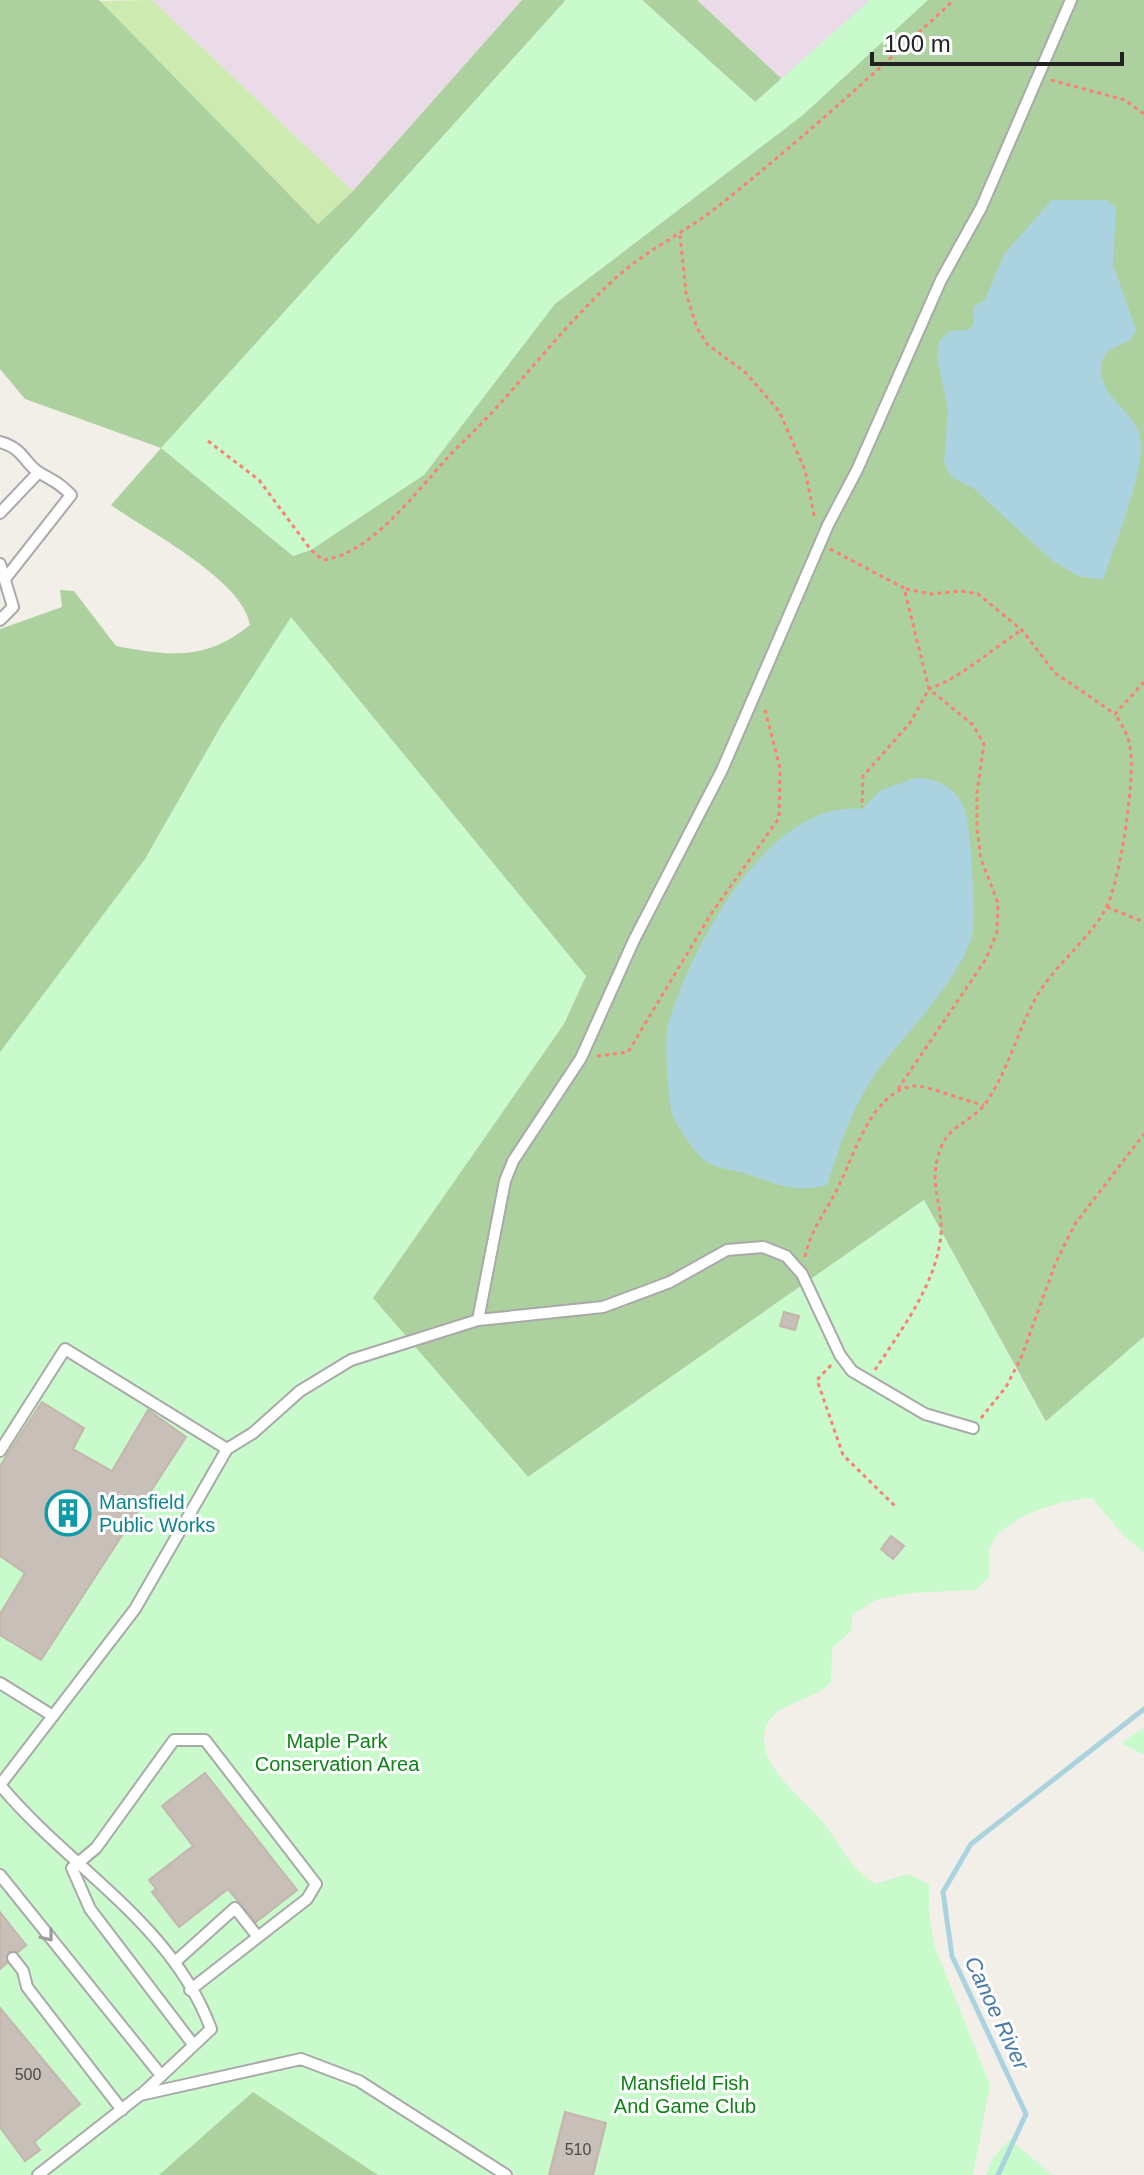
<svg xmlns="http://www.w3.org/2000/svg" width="1144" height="2175" viewBox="0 0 1144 2175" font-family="Helvetica,sans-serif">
  <rect width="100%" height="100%" fill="#f2efe9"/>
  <path fill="#ebdbe8" d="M152 0H522L353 191Z
    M697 0H870L783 80Z"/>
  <path fill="#cdebb0" d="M152 0 353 191 318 224 98 1Z"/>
  <path fill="#add19e" d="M0 0H99L318 224 353 191 522 0H566L227 376 387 440 755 102 642 0H697L783 80 870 0H1144V1337L1046 1422 924 1200 528 1477 480 1422 907 2175H108L0 1344V629L62 607 60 590 74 591 116 646C169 656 206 661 250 625 243 580 149 532 111 505L161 448 25 399 0 369Z"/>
  <path fill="#c8facc" d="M566 0H642L755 102 870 0H928L803 115 555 304 424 475 311 550 293 556 161 448Z
    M291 617 586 976 564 1024 373 1298 528 1477 924 1200 1045 1422 1144 1337V1552L1124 1536 1092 1498C1063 1499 996 1518 989 1551 988 1558 990 1569 989 1577L976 1590 911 1593 876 1600 852 1615 851 1631 832 1648 831 1682C813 1703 777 1700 766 1727 753 1761 801 1797 820 1819 840 1842 849 1869 876 1884L907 1874 929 1884V1914L935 1947 990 2085 973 2175H378L253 2092 159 2175H0V1052L145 859 221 726Z
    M1144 1728V1755L1121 1743Z
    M1010 2139 1052 2175H986L993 2158Z"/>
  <path fill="#aad3df" d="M1052 200H1106L1116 208 1113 265 1136 329 1131 340C1120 345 1106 349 1102 361 1093 396 1139 411 1141 442 1143 475 1114 547 1103 580L1078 576 1050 559 972 487 954 479 944 464 948 408 937 359 939 342 949 331 968 330 973 325 974 306 985 300 1004 254Z
    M916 778C936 778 955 787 964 807 971 822 977 925 971 940 951 990 911 1027 879 1069 854 1102 840 1145 827 1185 793 1194 778 1184 746 1174 734 1170 714 1168 705 1161 695 1153 678 1128 673 1116 668 1104 664 1037 668 1025 690 949 768 799 862 809L881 790Z"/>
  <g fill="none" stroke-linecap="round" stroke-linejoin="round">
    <path stroke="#aad3df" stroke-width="5" d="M998 2175 1026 2114 952 1956 943 1892 971 1844 1144 1709"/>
  </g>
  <path fill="#c7bfb8" stroke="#c4b6ab" stroke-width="2" d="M784 1312 799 1316 795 1330 780 1326Z
    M42 1402 84 1428 73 1449 112 1471 148 1410 186 1437 41 1660 0 1635V1614L25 1573 0 1556V1466Z
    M891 1536 904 1546 893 1559 881 1549Z
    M205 1773 297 1890 256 1922 228 1889 179 1927 152 1892 156 1889 149 1880 193 1846 162 1806Z
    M0 1912 26 1945 18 1952H8L7 1963 0 1969Z
    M0 2008 80 2104 34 2142 40 2150 25 2161 0 2127Z
    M565 2112 606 2123 593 2175H549Z"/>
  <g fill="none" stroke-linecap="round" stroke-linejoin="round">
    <g stroke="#a9a9a9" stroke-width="14">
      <path id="service" d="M0 442C24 448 25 465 40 473 52 480 61 484 71 495L5 579
        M0 513 38 473
        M0 564 13 607 0 620
        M478 1320 505 1181 513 1161 581 1058 634 940 722 770 828 525 857 470 941 280 981 208 1071 0
        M227 1449 253 1433 300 1391 351 1360 478 1320 603 1307 670 1282 727 1250 763 1247 786 1256 802 1274 840 1355 852 1371 925 1414 973 1428
        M0 1451 65 1349 227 1449 135 1609 0 1785
        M0 1683 53 1716
        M0 1785C69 1868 172 1923 211 2029L142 2094
        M0 1875 160 2074
        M13 1958 23 1971 27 1987 122 2110
        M175 1962 235 1908 258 1937 190 1990
        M192 2043 90 1909 72 1868 96 1848 174 1740H205L316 1884 307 1899 258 1937
        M38 2175 140 2095 301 2059 359 2081 506 2175"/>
    </g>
    <path stroke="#fa8072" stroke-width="3" stroke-dasharray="4 4" stroke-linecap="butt" d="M1051 80 1125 100 1144 114
      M680 235 686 293 697 328 707 344 746 373 779 411 805 470 815 520
      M208 441 259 480 311 550 323 560C378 553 425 477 464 441 518 389 561 327 617 277 648 249 689 230 721 204 802 139 878 70 954 0
      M830 549 904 588 929 689 910 723 863 776 862 807
      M906 589 931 594 961 591 978 594 1022 630 1055 673 1115 714 1144 682
      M1107 907 1144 922
      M597 1056 628 1052 711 914 779 818 780 768 764 706
      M898 1089 986 959 997 932 998 903 981 859 977 829V792L984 744 973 725 929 689C964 676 990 650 1022 630
      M805 1257C811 1227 830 1207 842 1179 856 1148 874 1092 913 1086 924 1084 967 1102 984 1105
      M831 1365 817 1380 843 1455 895 1506
      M875 1370C901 1330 937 1283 941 1234 943 1201 926 1182 942 1145 951 1125 972 1121 985 1104 1008 1072 1018 1028 1038 994 1057 963 1088 941 1106 908 1120 881 1136 777 1130 747 1128 734 1122 725 1115 714
      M981 1418 1006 1387 1021 1358 1056 1262 1075 1224 1144 1134"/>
    <use href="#service" stroke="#fff" stroke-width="10"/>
  </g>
  <defs><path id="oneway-chevron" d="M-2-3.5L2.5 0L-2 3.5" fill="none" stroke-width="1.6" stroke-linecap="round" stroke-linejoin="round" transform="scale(2)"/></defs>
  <use stroke="#9c9c9c" href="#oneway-chevron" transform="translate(48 1936) rotate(51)"/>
  <defs>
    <g id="building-ring" transform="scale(2.3)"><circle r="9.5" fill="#fff" stroke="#0f9aa8" stroke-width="1.5"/><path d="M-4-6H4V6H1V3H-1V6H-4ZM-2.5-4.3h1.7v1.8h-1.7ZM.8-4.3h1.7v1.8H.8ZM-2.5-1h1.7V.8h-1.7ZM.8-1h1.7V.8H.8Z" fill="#0f9aa8"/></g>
  </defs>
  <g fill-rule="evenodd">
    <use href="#building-ring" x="68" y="1513"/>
  </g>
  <g text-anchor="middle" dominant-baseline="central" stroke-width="6" stroke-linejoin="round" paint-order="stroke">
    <g font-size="16" fill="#4b4948">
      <text x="28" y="2074">500</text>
      <text x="578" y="2149">510</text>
    </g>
    <g font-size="20" fill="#0d838f" stroke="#fff" text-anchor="start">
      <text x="99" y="1502">Mansfield<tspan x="99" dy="23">Public Works</tspan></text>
    </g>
    <g font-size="20" fill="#0c8416" stroke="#fff">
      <text x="337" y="1741">Maple Park<tspan x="337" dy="23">Conservation Area</tspan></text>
      <text x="685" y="2083">Mansfield Fish<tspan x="685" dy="23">And Game Club</tspan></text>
    </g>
    <g font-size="22" font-style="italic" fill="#4a7aab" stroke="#fff">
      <text transform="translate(997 2013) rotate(65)">Canoe River</text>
    </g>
  </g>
  <path d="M872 52v12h250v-12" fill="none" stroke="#222222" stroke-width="4"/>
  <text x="884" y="52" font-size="24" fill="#222222" stroke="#ffffff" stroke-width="6" paint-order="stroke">100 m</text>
</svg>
